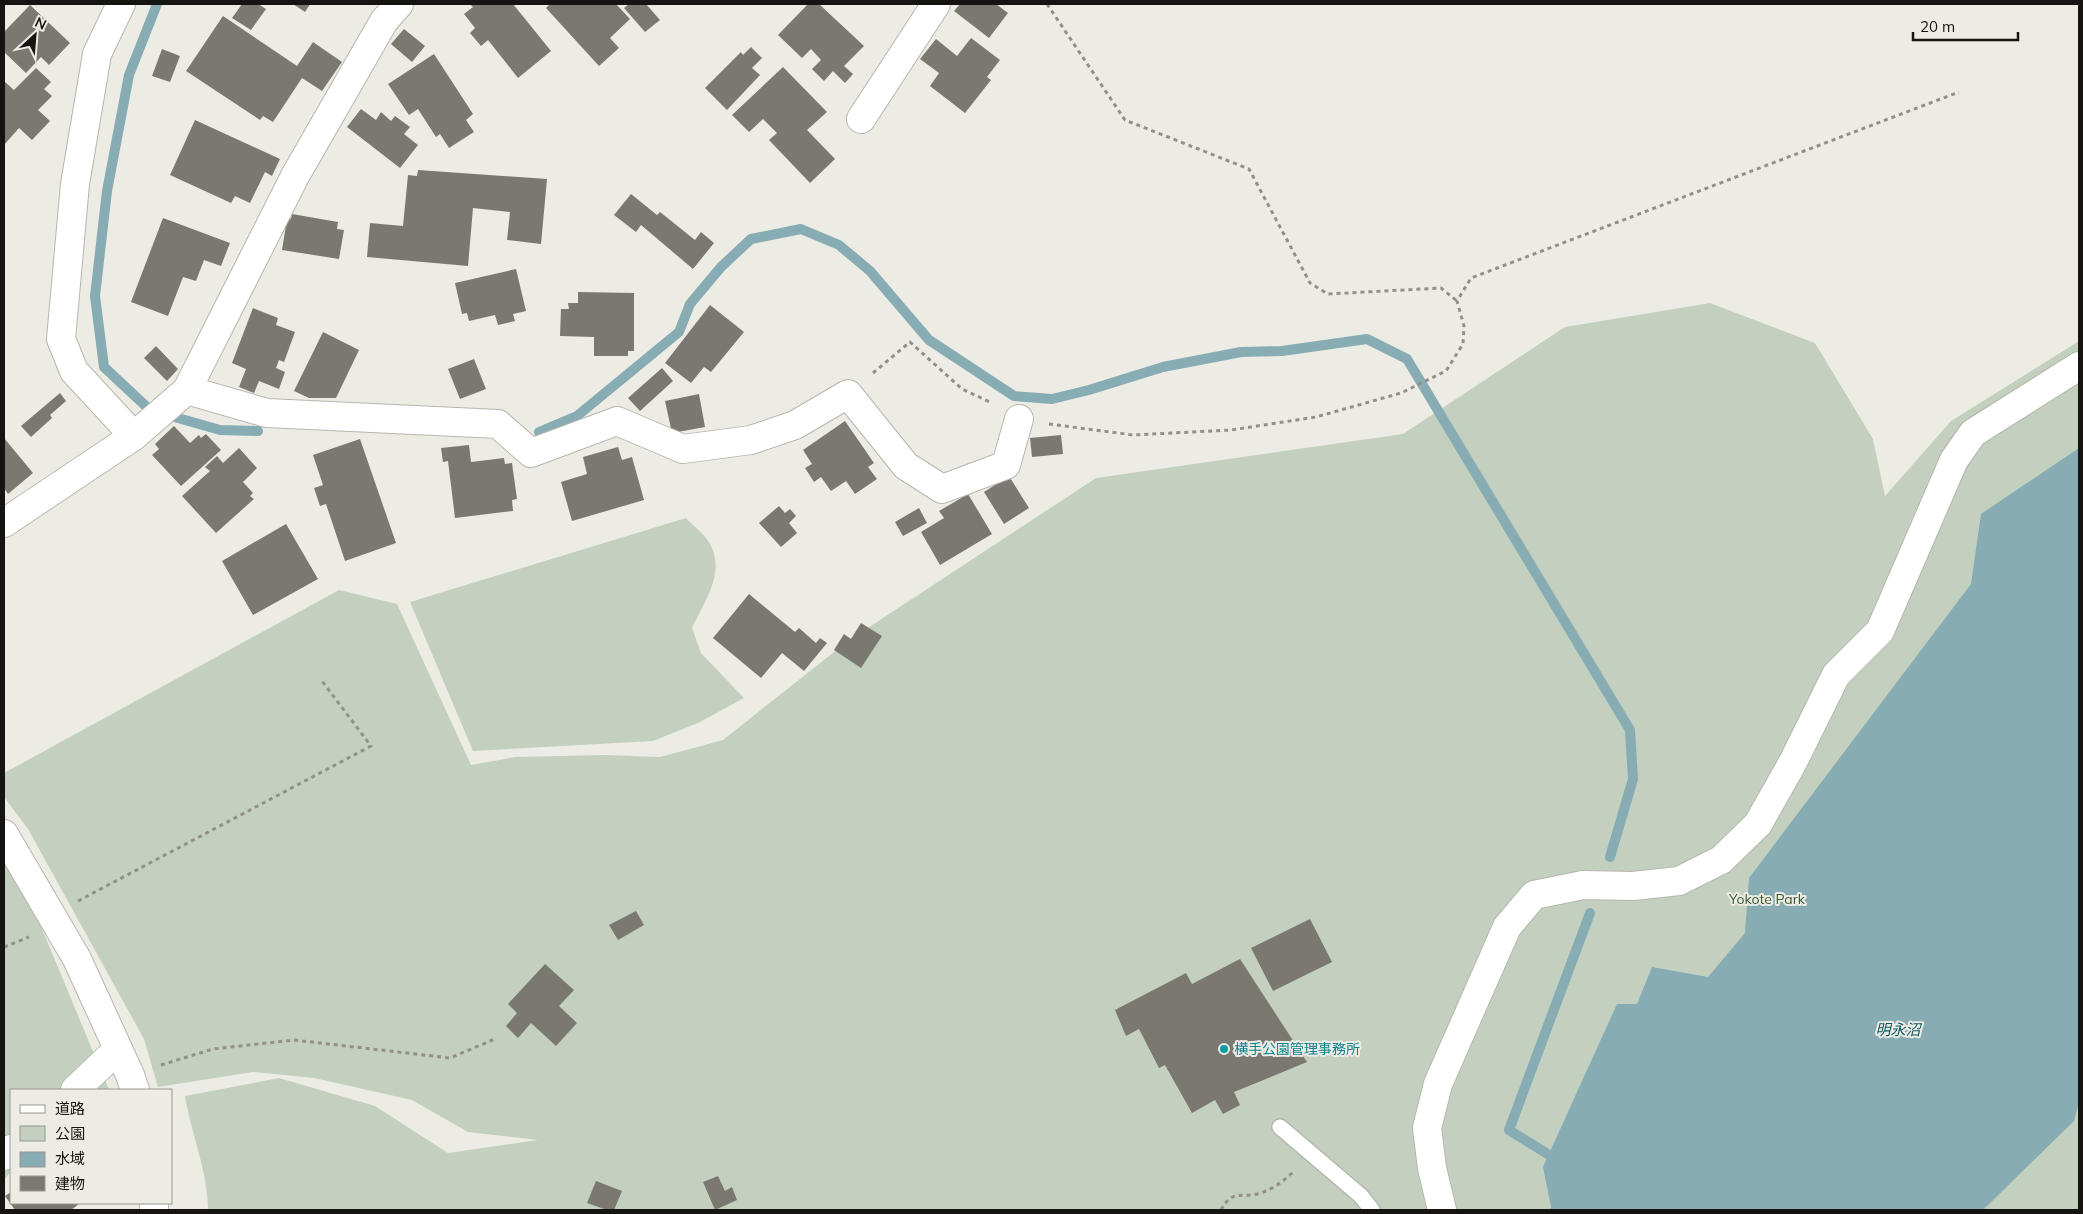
<svg xmlns="http://www.w3.org/2000/svg" width="2083" height="1214" viewBox="0 0 2083 1214" font-family="Mulish,'Noto Sans JP',sans-serif">
  <rect width="100%" height="100%" fill="#edece4"/>
  <path fill="#c3d0bf" d="M1710 303 1815 343 1873 439 1885 496 1951 421 2079 341V1210H208C208 1172 191 1133 185 1096L279 1078 375 1106 448 1153 538 1140 468 1132 412 1100 314 1078 253 1072 158 1087 144 1039 28 829 4 797V773L339 590 397 604 471 765 515 757 604 755 660 757 723 740 848 641 1096 478 1403 434 1565 327Z
    M686 518C693 526 705 534 710 544 726 573 704 602 692 628L701 653 744 698 698 723 653 741 473 751 410 602Z
    M4 852 23 883 109 1090H11V1171L4 1180Z"/>
  <path fill="#87acb3" d="M2079 448V1102L2074 1121 1983 1210H1549L1551 1207 1543 1167 1617 1004H1637L1652 967 1708 977 1745 933 1749 878 1971 584 1981 514Z"/>
  <g fill="none" stroke-linecap="round" stroke-linejoin="round">
    <path stroke="#87acb3" stroke-width="10" d="M157 4 129 75 107 191 95 296 104 367 150 410 220 430 258 431
      M539 432 577 416 679 332 690 304 721 267 751 239 801 229 839 245 870 271 929 340 1014 396 1052 399 1089 390 1163 367 1241 352 1282 351 1367 339 1407 359 1630 730 1633 779 1610 857
      M1559 1161 1509 1130 1590 913"/>
  </g>
  <path fill="#7a7871" d="M242 4H258L266 9 251 30 232 18Z
    M293 4H310L305 12Z
    M470 4H513L551 51 518 78 488 40 481 46 470 33 475 28 464 14 473 7Z
    M550 4H616L630 19 610 38 619 48 599 66 546 8Z
    M629 4H646L660 20 645 32 624 8Z
    M808 4H819L864 46 844 66 853 74 845 83 833 71 824 81 812 69 821 60 811 49 802 58 778 35Z
    M960 4H996L1008 13 989 38 954 11Z
    M30 5 70 43 49 65 41 57 26 73 4 52V32Z
    M223 16 297 66 313 42 342 62 322 91 302 78 273 122 263 116 260 120 186 71Z
    M404 29 425 46 412 62 391 44Z
    M971 38 1000 60 987 77 991 80 965 113 930 86 939 73 920 59 936 39 957 56Z
    M751 47 762 58 752 68 760 75 727 110 705 88 741 52 743 55Z
    M162 49 180 56 170 82 152 76Z
    M434 54 473 114 466 120 474 132 449 148 440 134 436 137 418 109 409 115 388 84Z
    M783 67 827 112 807 130 835 159 810 183 769 140 777 133 763 119 749 132 732 115Z
    M36 68 51 82 44 89 52 96 38 110 50 121 32 140 19 128 4 145V81L14 90Z
    M361 109 376 120 381 112 391 121 395 116 410 127 404 134 418 145 400 168 347 127Z
    M195 120 280 159 272 176 265 172 250 203 235 196 231 203 170 175Z
    M418 170 547 179 541 244 507 240 510 212 473 208 468 266 367 257 370 223 403 226 408 175 417 176Z
    M631 194 657 215 660 212 695 240 701 232 714 243 693 269 641 225 636 232 614 215Z
    M292 214 338 222 337 229 344 230 339 259 282 250 287 219H291Z
    M163 218 230 243 221 266 204 260 196 281 183 277 168 316 131 302Z
    M516 269 526 311 513 314 515 321 498 325 495 315 469 321 467 313 462 314 455 283Z
    M578 292 634 293V351H628V356H594V337L560 336 561 309H569L568 303H578Z
    M710 305 744 332 711 372 704 367 691 383 665 363Z
    M253 308 278 318 276 325 295 332 284 362 279 360 276 368 285 372 279 389 259 381 254 393 239 387 246 369 232 363Z
    M323 332 359 350 336 398H309L294 391Z
    M156 346 178 369 167 381 144 358Z
    M474 359 486 389 460 399 448 369Z
    M662 368 673 381 640 411 628 398Z
    M60 393 66 401 50 415 52 418 31 437 21 426Z
    M699 394 705 427 672 433 665 401Z
    M845 421 874 463 868 467 877 479 855 494 846 481 831 491 821 477 814 482 805 468 812 464 803 450Z
    M174 426 190 443 199 435 201 438 206 434 221 450 181 486 152 455 159 449 155 444Z
    M1061 435 1063 454 1032 457 1030 438Z
    M4 438 33 473 8 494 4 488Z
    M360 439 396 543 345 561 326 504 320 506 314 488 323 485 313 455Z
    M469 445 471 462 504 458 505 464 512 463 517 499 512 500 513 511 455 518 448 461 443 462 441 448Z
    M618 447 622 460 632 457 644 500 572 521 561 482 587 474 583 457Z
    M239 448 257 468 243 482 253 493 250 496 254 499 216 533 182 496 210 471 205 467 217 456 223 463Z
    M1009 476 1029 508 1004 524 984 492Z
    M968 494 992 534 940 565 921 532 944 518 939 511Z
    M779 506 785 513 790 509 796 516 789 523 797 533 781 547 759 523Z
    M919 508 927 523 903 536 895 522Z
    M286 524 318 579 253 615 222 561Z
    M749 594 795 632 799 628 816 643 820 638 827 643 804 671 782 653 761 678 713 638Z
    M861 623 882 636 861 668 834 650 844 634 851 639Z
    M636 911 644 925 618 940 609 925Z
    M1310 919 1332 962 1273 991 1251 948Z
    M1240 959 1307 1062 1234 1092 1240 1105 1223 1114 1215 1100 1192 1113 1165 1065 1159 1068 1139 1029 1126 1036 1115 1010 1186 973 1192 984Z
    M545 964 574 990 559 1006 577 1023 556 1046 531 1023 518 1038 506 1026 517 1013 508 1004Z
    M718 1176 725 1191 732 1187 737 1200 715 1210 703 1182Z
    M596 1181 622 1191 614 1210H607L587 1203Z
    M11 1192V1203L79 1204 71 1210H15L5 1196Z"/>
  <g fill="none" stroke-linecap="round" stroke-linejoin="round">
    <g stroke="#b7b6ae" stroke-width="18">
      <path id="lane" d="M1280 1127 1361 1196 1372 1210"/>
    </g>
    <g stroke="#b7b6ae" stroke-width="30">
      <path id="street" d="M121 4 97 54 75 184 61 339 74 371 134 436
        M861 119 936 4
        M187 390 267 413 498 424 531 453 617 421 683 449 751 440 795 425 848 394 906 466 942 489 1006 465 1019 419
        M4 523 134 436 187 390 295 176 384 21 399 4
        M4 834 77 959 130 1075 135 1090
        M75 1090 118 1049
        M4 1156 11 1149
        M154 1210V1203
        M1442 1210 1432 1168 1427 1128 1438 1084 1507 927 1534 895 1583 885 1633 886 1679 881 1721 860 1758 824 1793 762 1836 675 1880 631 1954 460 1973 433 2079 366"/>
    </g>
    <path stroke="#91908a" stroke-width="3" stroke-dasharray="4 4" stroke-linecap="butt" d="M1047 4 1125 120 1249 169 1310 283 1328 294 1441 288 1457 301
      M873 373 910 342 962 389 992 403
      M1049 424 1133 435 1231 430 1316 417 1401 393 1446 371 1463 344 1464 326 1457 301 1471 278 1959 92
      M78 901 371 746 322 681
      M4 947 29 937
      M161 1065 213 1049 294 1040 450 1058 495 1039
      M1221 1210C1233 1188 1241 1199 1261 1193 1274 1188 1283 1182 1293 1172"/>
    <use href="#lane" stroke="#fff" stroke-width="15"/>
    <use href="#street" stroke="#fff" stroke-width="28"/>
  </g>
  <circle fill="#0f9aa8" stroke="#edece4" stroke-width="2" cx="1224" cy="1049" r="5"/>
  <g text-anchor="middle" dominant-baseline="central" stroke-width="4" stroke-linejoin="round" paint-order="stroke">
    <g font-size="14" fill="#3a5a33" stroke="#edece4">
      <text x="1767" y="899">Yokote Park</text>
    </g>
    <g font-size="14" fill="#0d838f" stroke="#edece4" text-anchor="start">
      <text x="1234" y="1049">横手公園管理事務所</text>
    </g>
    <g font-size="15" font-style="italic" fill="#085964" stroke="#edece4">
      <text x="1898" y="1029">明永沼</text>
    </g>
  </g>
  <rect width="2083" height="1214" fill="none" stroke="#151411" stroke-width="10"/>
  <rect x="10" y="1089" width="162" height="115" fill="#edece4" stroke="#979690"/>
  <rect x="20" y="1105" width="25" height="8" fill="#ffffff" stroke="#979690"/>
  <text x="55" y="1114" font-size="15" fill="#151411">道路</text>
  <rect x="20" y="1126" width="25" height="15" fill="#c3d0bf" stroke="#979690"/>
  <text x="55" y="1139" font-size="15" fill="#151411">公園</text>
  <rect x="20" y="1152" width="25" height="15" fill="#87acb3" stroke="#979690"/>
  <text x="55" y="1164" font-size="15" fill="#151411">水域</text>
  <rect x="20" y="1176" width="25" height="15" fill="#7a7871" stroke="#979690"/>
  <text x="55" y="1189" font-size="15" fill="#151411">建物</text>
  <g transform="translate(35 35) rotate(26)" stroke="#edece4" stroke-width="4" paint-order="stroke">
  <path d="M0-4L9 19L0 12L-9 19Z" fill="#151411"/>
  <text y="-8" font-size="14" font-weight="bold" text-anchor="middle" fill="#151411">N</text>
  </g>
  <path d="M1913 32v8h105v-8" fill="none" stroke="#151411" stroke-width="2.5"/>
  <text x="1920" y="32" font-size="15" fill="#151411" stroke="#edece4" stroke-width="4" paint-order="stroke">20 m</text>
</svg>
